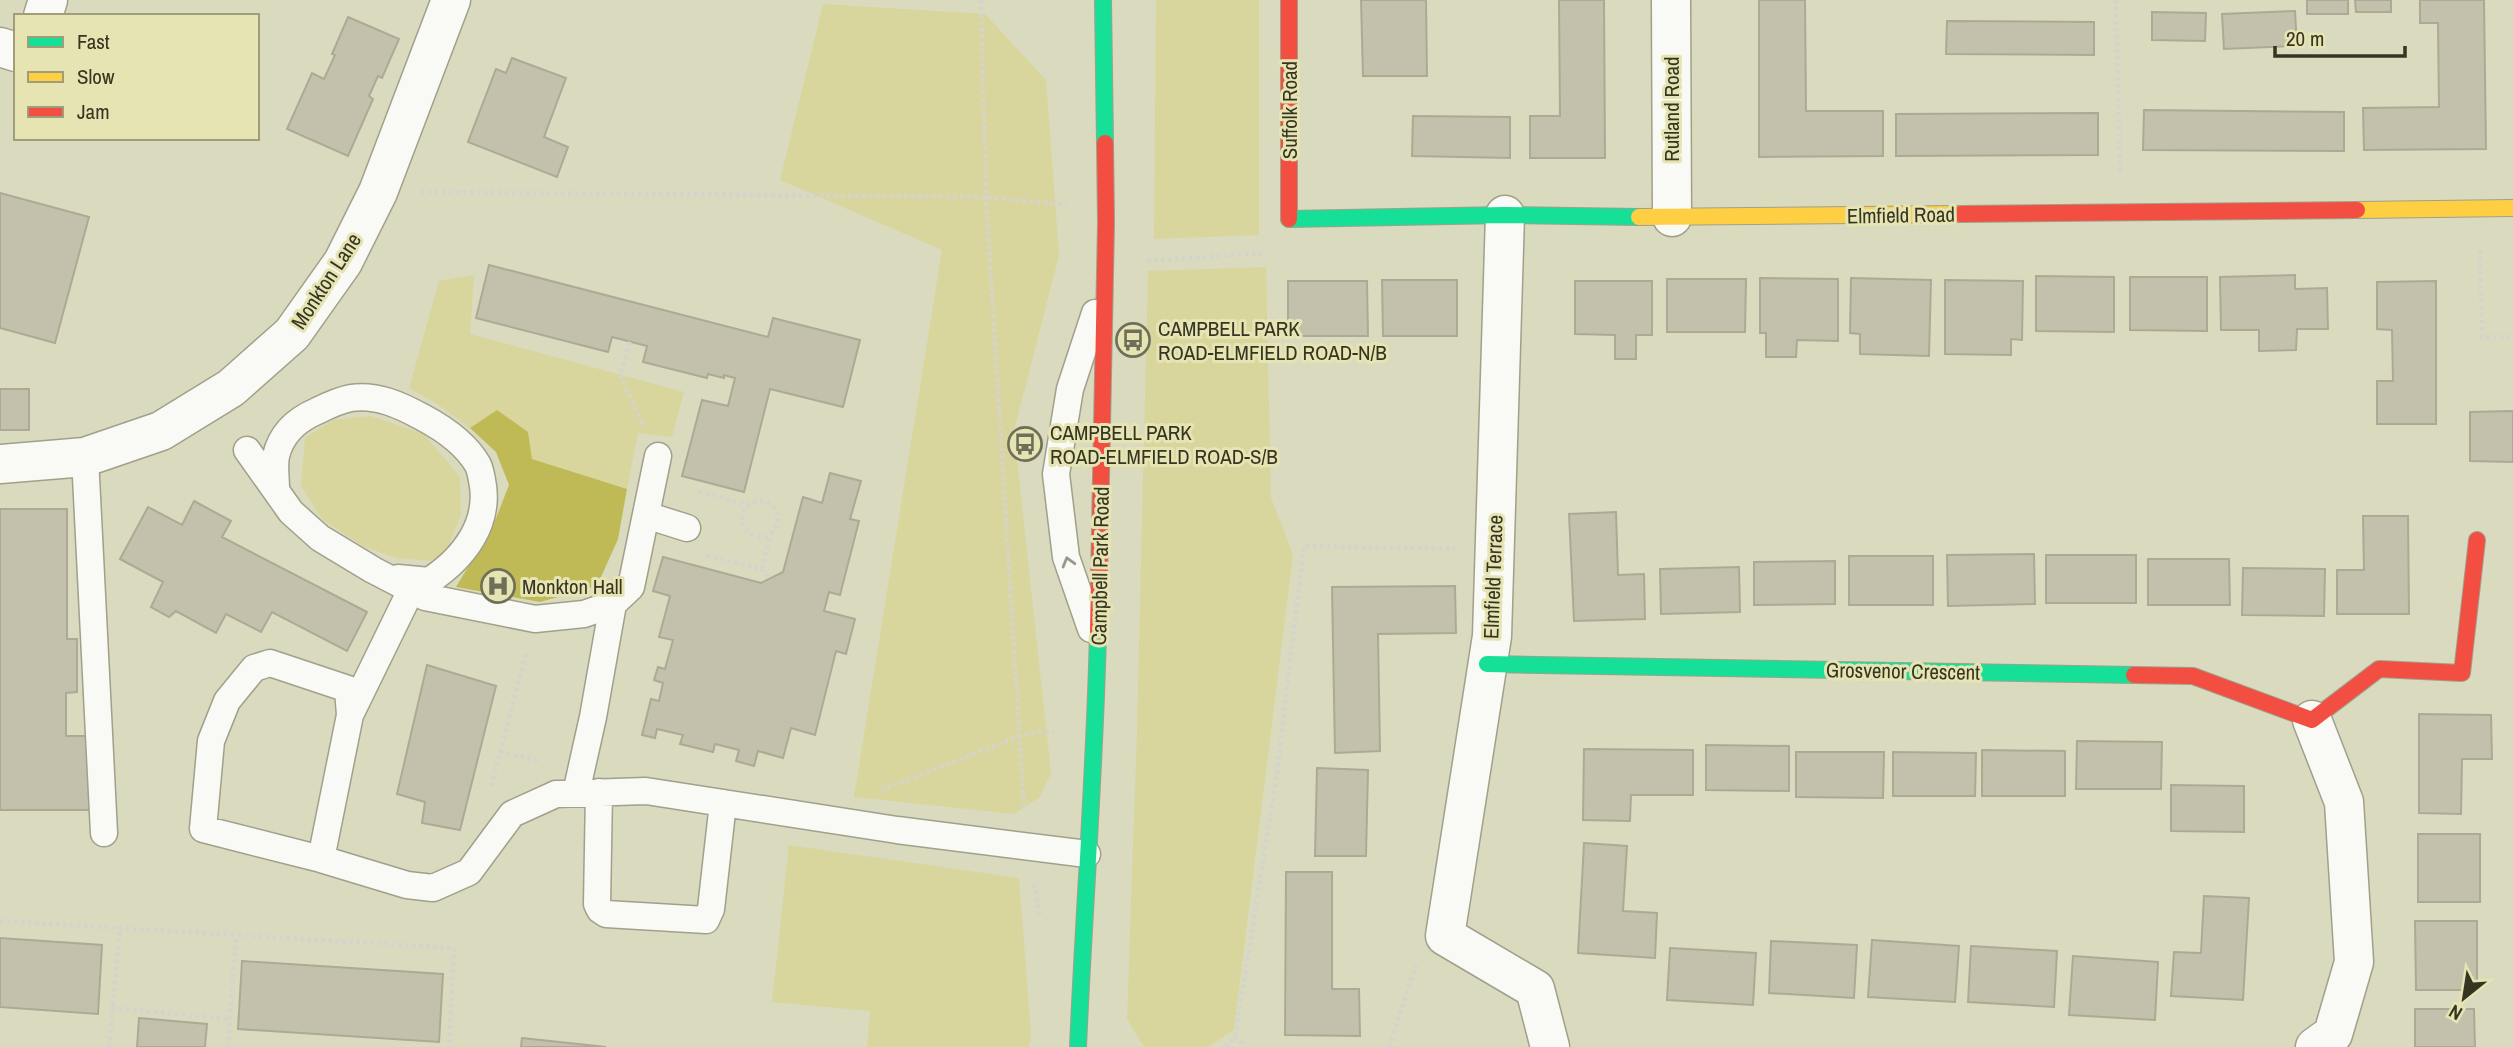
<svg xmlns="http://www.w3.org/2000/svg" width="2513" height="1047" viewBox="0 0 2513 1047" font-family="'Archivo Narrow',sans-serif">
  <rect width="100%" height="100%" fill="#dadabf"/>
  <path fill="#d8d69d" d="M1156 0H1259V235L1154 239Z
    M823 4 985 14 1046 80 1059 255 1014 431 1051 773 1040 797 1014 814 854 797 942 250 780 180Z
    M1266 267 1271 498 1293 554 1234 1030 1208 1047H1144L1127 1019 1137 730 1148 271Z
    M474 275 470 334 684 392 672 437 638 433 627 489 532 459 497 410 470 428 440 406 409 388 439 281Z
    M371 416 424 434 460 477 461 515 446 552 432 561 396 558 363 546 323 520 301 486 305 438 333 420Z
    M789 845 1019 878 1031 1033 1029 1047H867L870 1011 772 1002Z"/>
  <path fill="#bfba56" d="M497 410 528 432 532 459 627 489 618 539 597 586 540 602 456 587 493 526 509 485 496 452 470 428Z"/>
  <path fill="#c3c0ab" stroke="#ada995" stroke-width="2" d="M1361 0H1426L1427 76H1363Z
    M1559 0H1604L1605 158H1530V116H1560Z
    M1759 0H1805L1806 111H1883V156L1759 157Z
    M2307 0H2348V14H2307Z
    M2355 0H2391V12H2356Z
    M2420 0H2484L2486 149 2364 150 2363 108 2439 107 2438 23H2420Z
    M2295 11 2297 46 2224 49 2222 14Z
    M2152 12 2206 13 2205 41 2152 40Z
    M348 17 399 39 382 78 378 76 369 96 373 99 348 156 287 129 312 73 324 79 335 55 332 54Z
    M1947 21 2094 22V55L1946 54Z
    M512 58 566 78 544 137 568 147 557 177 468 142 496 69 506 73Z
    M2144 110 2344 112V151L2143 150Z
    M2098 113V155L1896 156V114Z
    M1413 116 1510 117V158L1412 156Z
    M0 193 89 217 55 343 0 328Z
    M489 265 768 337 773 318 860 340 843 407 770 389 744 492 682 476 702 400 728 406 735 378 724 375V378L708 374 707 378 643 362 647 346 612 337 608 352 476 318Z
    M2295 275V289L2327 288 2328 329H2297L2296 350 2259 351V330H2221L2220 277Z
    M2036 276 2114 277V332L2036 331Z
    M2130 277H2207V331L2130 330Z
    M1760 278 1838 279V341L1797 340 1796 357H1766V333H1760Z
    M1851 278 1931 280 1929 356 1860 354V334L1850 333Z
    M1667 279H1746L1745 332H1667Z
    M1382 280H1457V336H1383Z
    M1945 280 2023 281 2022 340 2011 339V355L1945 354Z
    M1288 281H1367L1368 336H1288Z
    M1575 281H1652V335H1636V359H1615V335L1575 334Z
    M2436 281V424H2377V381H2393L2392 330 2377 329V282Z
    M0 389H29V430H0Z
    M2513 411V462L2470 461V412Z
    M830 473 861 481 850 519 859 521 840 595 829 592 824 611 855 619 846 654 836 651 815 735 791 728 783 758 758 751 754 766 736 761 739 750 715 744 713 752 680 744 683 735 657 729 655 738 642 735 651 699 659 701 663 683 654 680 658 667 665 669 673 640 659 637 670 596 653 591 663 557 761 583 783 572 803 497 822 503Z
    M194 501 231 521 222 537 367 612 347 651 272 612 261 632 226 614 216 633 176 611 169 617 151 607 163 582 120 559 148 507 182 525Z
    M0 509H67V639H77V692L66 693V736H93V810H0Z
    M1616 512 1618 575 1644 574 1645 619 1574 621 1569 514Z
    M2363 516H2408L2409 614H2337V570H2364Z
    M2034 554 2035 604 1948 606 1947 555Z
    M2046 555H2136V603H2046Z
    M1849 556H1933V605H1849Z
    M2148 559H2229L2230 605H2148Z
    M1835 561V604L1754 605V562Z
    M1739 567 1740 612 1661 614 1660 569Z
    M2243 568 2325 569 2324 616 2242 615Z
    M1455 586 1456 633 1378 634 1380 751 1335 753 1332 587Z
    M427 665 496 686 460 830 422 823 425 802 397 794Z
    M2419 714 2491 715 2492 759H2462L2461 814 2419 813Z
    M2077 741 2162 742 2161 789H2076Z
    M1706 745 1789 746V791L1706 790Z
    M1584 749 1693 750V795H1631L1630 821 1583 820Z
    M1982 750 2065 751V796H1982Z
    M1796 752H1884L1883 798 1796 797Z
    M1893 752 1976 753 1975 796H1893Z
    M1317 768 1368 770 1366 856H1315Z
    M2171 785 2244 786V832L2171 831Z
    M2418 834H2480V902H2418Z
    M1584 843 1627 846 1623 911 1657 913 1655 958 1578 953Z
    M1286 872H1332V989H1359L1360 1036 1285 1035Z
    M2204 896 2249 898 2243 1000 2171 996 2174 952 2201 953Z
    M2415 921H2477V990H2416Z
    M0 938 102 945 98 1014 0 1007Z
    M1872 940 1959 946 1955 1002 1868 997Z
    M1771 941 1857 945 1854 998 1769 993Z
    M1971 946 2057 951 2054 1007 1968 1002Z
    M1670 948 1756 953 1753 1005 1667 1000Z
    M2073 956 2158 962 2155 1020 2069 1015Z
    M242 961 443 974 439 1042 238 1029Z
    M2415 1009H2474L2475 1047H2415Z
    M139 1018 207 1024 205 1047H137Z
    M522 1038 606 1047H521Z"/>
  <g fill="none" stroke-linecap="round" stroke-linejoin="round">
    <g stroke="#a0a08b" stroke-width="29">
      <path id="lane" d="M247 450 291 512 320 538 373 570 425 597 535 619 584 614 613 604 631 587 658 456
        M85 457 104 833
        M276 488C276 478 274 466 276 456 281 434 296 420 317 411 327 406 340 400 351 398 376 394 400 405 422 417 443 428 466 444 478 465 480 469 481 475 482 480 491 523 464 558 429 581L398 578
        M646 515 687 528
        M1091 629 1066 557 1056 474 1070 389 1095 313
        M350 715 411 590
        M599 792 597 904 600 910 606 914 706 920 711 909 723 803
        M576 793 593 717 613 604
        M321 859 350 715 348 689 270 663 254 668 227 701 211 741 203 829 321 859 407 885 433 888 469 872 512 814 556 794 646 791 897 830 1087 854"/>
    </g>
    <g stroke="#a0a08b" stroke-width="41">
      <path id="street" d="M1671 0 1672 217
        M43 16 48 0
        M0 47 16 52
        M1505 215 1492 636 1445 936 1535 989 1550 1047
        M0 464 85 457 161 431 231 388 292 334 343 262 378 192 451 0
        M2312 720 2344 802 2354 962 2333 1034 2315 1047"/>
    </g>
    <g stroke="#a0a08b" stroke-width="18">
      <path id="fast" d="M1103 0 1105 143
        M1289 219 1505 215 1639 217
        M1487 664 2134 675
        M1078 1047C1084 908 1095 770 1098 631"/>
    </g>
    <g stroke="#a0a08b" stroke-width="18">
      <path id="slow" d="M2357 210 2513 208
        M1639 217 1960 214"/>
    </g>
    <g stroke="#a0a08b" stroke-width="18">
      <path id="jam" d="M1289 0V219
        M1960 214 2357 210
        M1098 631 1106 223 1105 143
        M2134 675 2193 676 2312 720 2379 669 2462 673 2477 540"/>
    </g>
    <path stroke="#d4d4cc" stroke-width="4.5" stroke-dasharray="3.5 3.5" stroke-linecap="butt" d="M981 0 986 197 1024 810
      M2116 0 2120 173
      M421 192 986 197 1066 205
      M2480 250 2482 337H2513
      M1149 259V261L1264 253
      M630 342 620 375 644 427
      M699 492 749 505
      M742 519a18 18 0 1 1 36 0a18 18 0 1 1-36 0Z
      M707 556 762 569 769 579
      M762 569 770 535
      M500 752 540 761
      M491 786 526 653
      M881 790 1020 736 1039 732H1054
      M1034 884 1040 917
      M0 921 454 948 449 1047
      M112 1008 229 1019
      M1235 1036 1245 1047
      M109 1047 120 928
      M228 1047 236 935
      M1226 1047 1235 1036 1276 780 1304 546 1455 549
      M1389 1047 1416 965"/>
    <use href="#lane" stroke="#f9f9f5" stroke-width="26"/>
    <use href="#street" stroke="#f9f9f5" stroke-width="38"/>
    <use href="#fast" stroke="#16e098" stroke-width="16"/>
    <use href="#slow" stroke="#ffcf43" stroke-width="16"/>
    <use href="#jam" stroke="#f24e42" stroke-width="16"/>
  </g>
  <defs><path id="oneway-chevron" d="M-2-3.5L2.5 0L-2 3.5" fill="none" stroke-width="1.6" stroke-linecap="round" stroke-linejoin="round" transform="scale(1.75)"/></defs>
  <use stroke="#98978c" href="#oneway-chevron" transform="translate(1068 562) rotate(-106)"/>
  <defs>
    <g id="bus-ring" transform="scale(1.75)"><circle r="9.5" fill="#e6e4b3" stroke="#6f6f59" stroke-width="1.5"/><path d="M-5-6H5V4H4V6H2V4H-2V6H-4V4H-5ZM-3.5-4V0h7V-4ZM-3.5 1.2v1.5H-2V1.2ZM2 1.2v1.5H3.5V1.2Z" fill="#6f6f59"/></g>
    <g id="hospital-ring" transform="scale(1.75)"><circle r="9.5" fill="#e6e4b3" stroke="#6f6f59" stroke-width="1.5"/><path d="M-5-5h3v3.5h4V-5h3V5h-3V1.5h-4V5h-3Z" fill="#6f6f59"/></g>
  </defs>
  <g fill-rule="evenodd">
    <use href="#bus-ring" x="1133" y="340"/>
    <use href="#bus-ring" x="1025" y="444"/>
    <use href="#hospital-ring" x="498" y="586"/>
  </g>
  <g text-anchor="middle" dominant-baseline="central" stroke-width="6" stroke-linejoin="round" paint-order="stroke">
    <g font-size="21" fill="#363522" stroke="#e6e4b3">
      <text transform="translate(1671 109) rotate(-90)">Rutland Road</text>
      <text transform="translate(1289 110) rotate(-90)">Suffolk Road</text>
      <text transform="translate(1901 215) rotate(-1)">Elmfield Road</text>
      <text transform="translate(326 281) rotate(-57)">Monkton Lane</text>
      <text transform="translate(1100 566) rotate(-89)">Campbell Park Road</text>
      <text transform="translate(1493 577) rotate(-88)">Elmfield Terrace</text>
      <text transform="translate(1903 671) rotate(1)">Grosvenor Crescent</text>
    </g>
    <g font-size="21" fill="#363522" stroke="#e6e4b3" text-anchor="start">
      <text x="1158" y="328">CAMPBELL PARK<tspan x="1158" dy="24">ROAD-ELMFIELD ROAD-N/B</tspan></text>
      <text x="1050" y="432">CAMPBELL PARK<tspan x="1050" dy="24">ROAD-ELMFIELD ROAD-S/B</tspan></text>
      <text x="522" y="586">Monkton Hall</text>
    </g>
  </g>
  <rect x="14" y="14" width="245" height="126" fill="#e6e4b3" stroke="#a09e79" stroke-width="2"/>
  <rect x="28" y="37" width="35" height="10" fill="#16e098" stroke="#a09e79" stroke-width="2"/>
  <text x="77" y="49" font-size="21" fill="#363522">Fast</text>
  <rect x="28" y="72" width="35" height="10" fill="#ffcf43" stroke="#a09e79" stroke-width="2"/>
  <text x="77" y="84" font-size="21" fill="#363522">Slow</text>
  <rect x="28" y="107" width="35" height="10" fill="#f24e42" stroke="#a09e79" stroke-width="2"/>
  <text x="77" y="119" font-size="21" fill="#363522">Jam</text>
  <g transform="translate(2464 998) rotate(210)" stroke="#e6e4b3" stroke-width="5" paint-order="stroke">
  <path d="M0-5L12 26L0 18L-12 26Z" fill="#363522"/>
  <text y="-10" font-size="19" font-weight="bold" text-anchor="middle" fill="#363522">N</text>
  </g>
  <path d="M2275 46v10h130v-10" fill="none" stroke="#363522" stroke-width="3.5"/>
  <text x="2286" y="46" font-size="21" fill="#363522" stroke="#e6e4b3" stroke-width="5" paint-order="stroke">20 m</text>
</svg>
